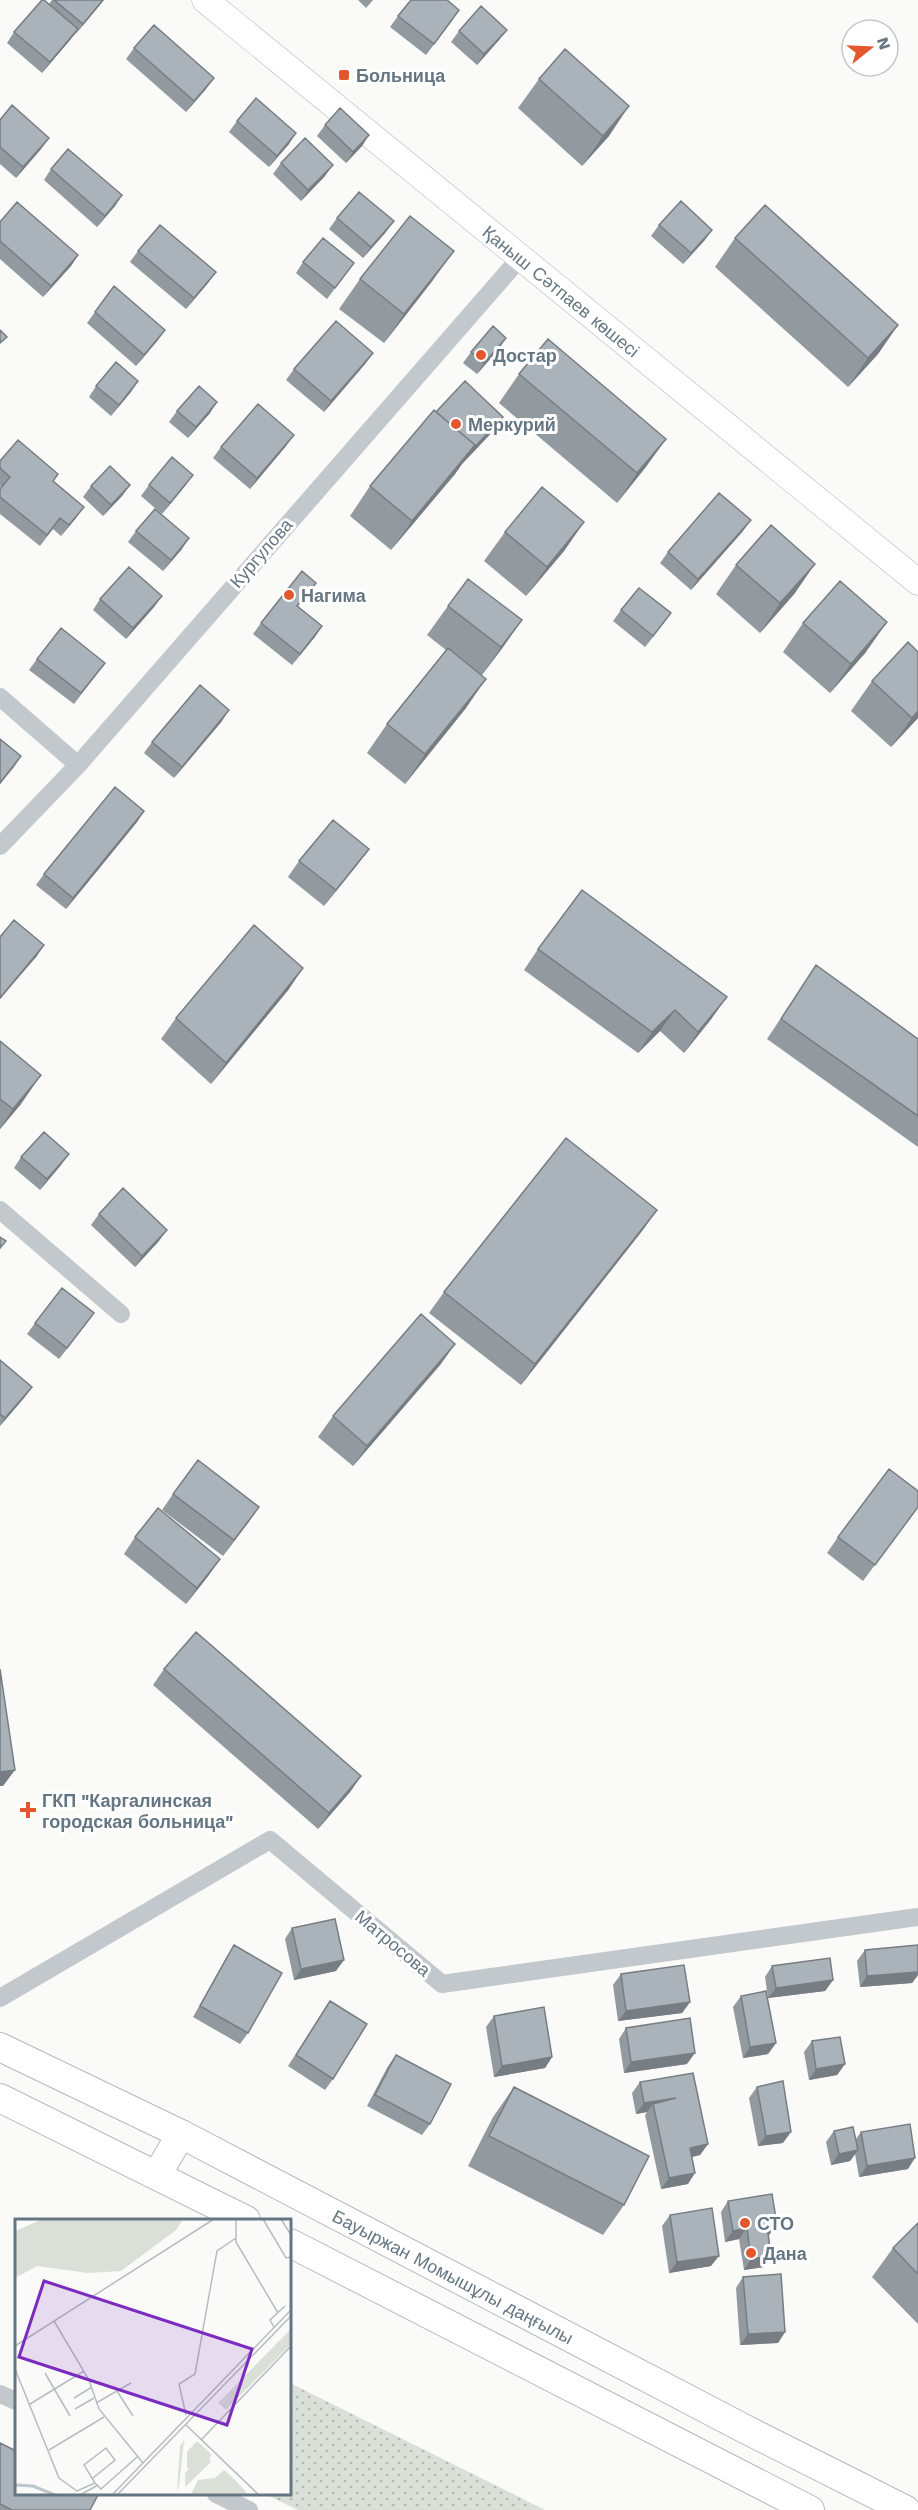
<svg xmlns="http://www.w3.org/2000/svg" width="918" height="2510" viewBox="0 0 918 2510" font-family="'Work Sans',sans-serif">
  <defs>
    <pattern id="park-dots" width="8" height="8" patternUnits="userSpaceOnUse" patternTransform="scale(1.5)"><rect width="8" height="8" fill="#dadfd7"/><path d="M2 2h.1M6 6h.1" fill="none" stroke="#b4b9b4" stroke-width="1.8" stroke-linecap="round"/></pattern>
  </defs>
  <rect width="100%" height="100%" fill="#fafaf8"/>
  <path fill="url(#park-dots)" d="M290 2383 545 2510H298L265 2494H290Z"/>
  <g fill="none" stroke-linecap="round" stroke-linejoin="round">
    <g stroke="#b3babf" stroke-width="27">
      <g id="secondary">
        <path id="s1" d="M205 0 918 582"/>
      </g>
    </g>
    <g stroke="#b5babe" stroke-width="30">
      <g id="primary">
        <path id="s2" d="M0 2047 181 2134 745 2429 906 2510"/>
        <path d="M0 2098 246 2220"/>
        <path d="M157 2175 181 2134"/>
        <path d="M290 2243 810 2510"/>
      </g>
    </g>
    <path stroke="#c3c8cc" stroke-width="18" d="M0 697 78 765
      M0 846 78 765 520 258
      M0 1210 121 1314
      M0 1998 270 1840 442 1984 918 1917
      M0 2394 16 2401
      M216 2494 249 2510"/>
    <use href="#secondary" stroke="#fff" stroke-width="26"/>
    <use href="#primary" stroke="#fff" stroke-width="28"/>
  </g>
  <path fill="#929a9f" d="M52 0H104L42 73 7 43 14 32 49 4Z
    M358 0H373L366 8Z
    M398 16 452 21 426 55 390 27Z
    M507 30 499 40 477 65 451 42 459 31Z
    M134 48 206 89 186 112 126 59Z
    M539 79 609 136 582 166 518 108Z
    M0 120 49 138 41 149 16 178 0 164Z
    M237 121 289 144 269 167 229 132Z
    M325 125 369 135 362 146 346 163 317 136Z
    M281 163 325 176 301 201 273 174Z
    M51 169 122 195 115 206 97 227 44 180Z
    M337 218 386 232 363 258 329 229Z
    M0 222 78 255 71 266 43 297 0 259Z
    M659 225 712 230 704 241 683 264 651 236Z
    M735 238 898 325 878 354 848 387 715 267Z
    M138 251 208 283 186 309 130 262Z
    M303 262 354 263 327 299 296 273Z
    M360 279 433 280 384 343 339 309Z
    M95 312 158 340 136 366 87 323Z
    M499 349 477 374 463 363 471 352Z
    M373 353 365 364 324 412 286 380 294 369Z
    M519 374 666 439 645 468 617 503 499 403Z
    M138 381 111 416 89 397 96 386Z
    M177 411 210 413 188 438 169 422Z
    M436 412 503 417 496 428 462 464 455 474 391 550 350 516 370 486Z
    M286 446 250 489 213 458 221 447Z
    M0 461 53 481 76 518 61 536 53 529 40 546 0 514V489L1 487 0 486Z
    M130 485 122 496 103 516 83 497 91 486Z
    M149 485 185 486 162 514 141 496Z
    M584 522 564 551 526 596 484 561 505 532Z
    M136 531 182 549 163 571 128 542Z
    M743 531 691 590 660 563 668 552Z
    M736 565 795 593 760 633 716 594Z
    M308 594 298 606 322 626 292 665 253 634 261 623Z
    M162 596 154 607 126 639 93 610 100 599Z
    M448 606 522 620 482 675 466 708 405 784 367 753 387 724 446 650 427 635Z
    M621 610 671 613 645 647 613 621Z
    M803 623 866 652 830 693 783 652Z
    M918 652V718L891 747 851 711 872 681Z
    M37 659 97 674 74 704 29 670Z
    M222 721 174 778 144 753 152 742Z
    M144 811 137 822 66 909 36 885 44 874Z
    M299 861 357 865 324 906 288 877Z
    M538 949 712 1018 684 1053 660 1031 638 1053 524 970Z
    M816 965 918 1039V1147L767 1039Z
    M289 989 211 1084 161 1039 176 1018Z
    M0 1041 21 1104 0 1129Z
    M21 1157 61 1165 40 1190 14 1168Z
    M657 1210 642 1231 521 1385 429 1313 444 1292Z
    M99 1214 159 1241 135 1267 91 1225Z
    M94 1313 59 1359 27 1334 35 1323Z
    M455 1344 440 1365 353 1466 318 1437 333 1416Z
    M0 1360 32 1387 24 1398 0 1426Z
    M173 1494 259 1507 223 1556 162 1510Z
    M918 1507 863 1581 827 1553 838 1537Z
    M135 1537 209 1575 186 1604 124 1554Z
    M164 1669 361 1776 350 1792 318 1829 153 1685Z
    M292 1928 336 1971 294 1980 285 1939Z
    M234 1945 248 2033 240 2044 193 2017 227 1956Z
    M865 1950H918V1975L912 1983 860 1987 857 1961Z
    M772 1966 833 1980 825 1991 768 1998 765 1977Z
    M621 1974 690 2002 682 2013 618 2021 613 1985Z
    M741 1996 776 2043 768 2054 743 2058 733 2007Z
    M330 2001 333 2079 325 2090 288 2066Z
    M494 2016 552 2057 545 2068 494 2077 486 2027Z
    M626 2028 687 2064 624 2073 619 2039Z
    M812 2041 845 2064 837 2075 809 2080 804 2052Z
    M396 2055 430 2124 422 2135 367 2106 388 2066Z
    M640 2082 708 2144 700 2155 692 2157 688 2184 661 2189 645 2115 647 2112 636 2114 632 2093Z
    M514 2087 624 2205 603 2235 468 2166 493 2117Z
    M757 2087 783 2143 758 2146 749 2098Z
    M834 2131 856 2139 861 2132 908 2169 859 2177 855 2154 850 2161 831 2165 826 2142Z
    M728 2201 777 2224 769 2235H768L771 2256 764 2267 744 2270 739 2239 725 2242 721 2212Z
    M670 2215 711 2266 669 2273 662 2226Z
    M918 2223V2324L872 2277 893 2248Z
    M743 2277 785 2332 778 2343 740 2345 736 2288Z
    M0 2443 90 2510H0Z"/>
  <path fill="#777d82" d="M103 0 99 6 75 35 83 24Z
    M78 29 70 40 42 73 50 62Z
    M507 30 499 40 477 65 484 54Z
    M214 78 206 89 186 112 194 101Z
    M629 106 609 136 582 166 603 136Z
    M296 133 289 144 269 167 277 156Z
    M369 135 362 146 346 163 353 152Z
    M49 138 41 149 16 178 23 167Z
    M333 165 325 176 301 201 308 190Z
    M122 195 115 206 97 227 105 216Z
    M394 221 386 232 363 258 371 247Z
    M712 230 704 241 683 264 691 253Z
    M454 251 433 280 384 343 404 314Z
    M78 255 71 266 43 297 51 286Z
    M216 272 208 283 186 309 194 298Z
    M898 325 878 354 848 387 868 358Z
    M165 330 158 340 136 366 144 355Z
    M506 338 499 349 477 374 484 363Z
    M373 353 365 364 324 412 331 401Z
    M138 381 131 392 111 416 119 405Z
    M217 402 210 413 188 438 196 427Z
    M503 417 496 428 462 464 455 474 391 550 412 521 475 445Z
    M294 435 286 446 250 489 257 478Z
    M666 439 645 468 617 503 637 473Z
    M193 475 185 486 162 514 170 503Z
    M130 485 122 496 103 516 111 505Z
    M84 507 76 518 61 536 69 525Z
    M751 520 743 531 691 590 698 579Z
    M584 522 564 551 526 596 547 567Z
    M189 538 182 549 163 571 171 560Z
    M815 564 795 593 760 633 780 603Z
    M162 596 154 607 126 639 133 628Z
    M671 613 663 624 645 647 653 636Z
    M522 620 501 650 481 676 501 647Z
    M887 622 866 652 830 693 851 664Z
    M322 626 315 637 292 665 300 654Z
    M486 679 466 708 405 784 425 754Z
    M229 710 222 721 174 778 182 767Z
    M918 711V718L891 747 912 718Z
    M21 756 14 767 0 784V783Z
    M144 811 137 822 66 909 73 898Z
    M369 849 357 865 324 906 336 890Z
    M44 945 37 956 0 999V998Z
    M303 968 289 989 211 1084 226 1063Z
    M727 997 712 1018 684 1053 698 1032Z
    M675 1010 660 1031 638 1053 652 1032Z
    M41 1075 21 1104 0 1129V1128L13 1109Z
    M69 1154 61 1165 40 1190 47 1179Z
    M657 1210 642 1231 521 1385 535 1364Z
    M167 1230 159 1241 135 1267 142 1256Z
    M94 1313 86 1324 59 1359 67 1348Z
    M455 1344 440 1365 353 1466 367 1446Z
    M32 1387 24 1398 0 1426 5 1418Z
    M259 1507 248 1523 223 1556 234 1540Z
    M220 1559 209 1575 186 1604 197 1588Z
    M15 1770 3 1786H0V1772Z
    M361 1776 350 1792 318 1829 329 1813Z
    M344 1960 336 1971 294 1980 301 1969Z
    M918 1972V1975L912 1983 860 1987 867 1976Z
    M833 1980 825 1991 768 1998 776 1988Z
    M690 2002 682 2013 618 2021 626 2011Z
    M776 2043 768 2054 743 2058 750 2047Z
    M695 2053 687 2064 624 2073 631 2062Z
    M552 2057 545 2068 494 2077 502 2066Z
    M845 2064 837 2075 809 2080 816 2069Z
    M676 2098 653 2104 647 2112 636 2114 644 2103Z
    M791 2132 783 2143 758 2146 766 2136Z
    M708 2144 700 2155 682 2159 690 2148Z
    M858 2150 850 2161 831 2165 839 2154Z
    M915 2158 908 2169 859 2177 867 2166Z
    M695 2173 688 2184 661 2189 669 2178Z
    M777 2224 769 2235 759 2236 767 2225Z
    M747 2228 739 2239 725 2242 733 2231Z
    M719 2256 711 2266 669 2273 677 2262Z
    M771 2256 764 2267 744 2270 751 2259Z
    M785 2332 778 2343 740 2345 748 2334Z"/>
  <path fill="#aab3b9" stroke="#777d82" stroke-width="1.5" d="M42 0H44L78 29 50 62 14 32Z
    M54 0H103L83 24Z
    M411 0H447L459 10 434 44 398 16Z
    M481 6 507 30 484 54 459 31Z
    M154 25 214 78 194 101 134 48Z
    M565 49 629 106 603 136 539 79Z
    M256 98 296 133 277 156 237 121Z
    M12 105 49 138 23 167 0 147V120Z
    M340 108 369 135 353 152 325 125Z
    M305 138 333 165 308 190 281 163Z
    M68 149 122 195 105 216 51 169Z
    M359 192 394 221 371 247 337 218Z
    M681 201 712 230 691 253 659 225Z
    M17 202 78 255 51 286 0 241V222Z
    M765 205 898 325 868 358 735 238Z
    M410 216 454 251 404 314 360 279Z
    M160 225 216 272 194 298 138 251Z
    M323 238 354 263 335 288 303 262Z
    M114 286 165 330 144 355 95 312Z
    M336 321 373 353 331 401 294 369Z
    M493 326 506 338 484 363 471 352Z
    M0 330 7 337 0 343Z
    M548 339 666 439 637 473 519 374Z
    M116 362 138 381 119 405 96 386Z
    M465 381 503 417 469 453 475 445 436 412Z
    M199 386 217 402 196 427 177 411Z
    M258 404 294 435 257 478 221 447Z
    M434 410 475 445 412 521 370 486Z
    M18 440 58 474 53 481 84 507 69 525 60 518 47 535 0 497V489L10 477 0 468V461Z
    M172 457 193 475 170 503 149 485Z
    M110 466 130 485 111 505 91 486Z
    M542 487 584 522 547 567 505 532Z
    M719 493 751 520 698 579 668 552Z
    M155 509 189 538 171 560 136 531Z
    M771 525 815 564 780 603 736 565Z
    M129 567 162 596 133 628 100 599Z
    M302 571 316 583 297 606 322 626 300 654 261 623Z
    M468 579 522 620 501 647 448 606Z
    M840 581 887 622 851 664 803 623Z
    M639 588 671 613 653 636 621 610Z
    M61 628 105 663 81 693 37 659Z
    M908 642 918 652V711L912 718 872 681Z
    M448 648 486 679 425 754 387 724Z
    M200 685 229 710 182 767 152 742Z
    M0 739 21 756 0 783Z
    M115 787 144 811 73 898 44 874Z
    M333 820 369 849 336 890 299 861Z
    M582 890 727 997 698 1032 675 1010 652 1032 538 949Z
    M14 920 44 945 0 998V937Z
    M254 925 303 968 226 1063 176 1018Z
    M816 965 918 1039V1116L781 1019Z
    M0 1041 41 1075 13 1109 0 1099Z
    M44 1132 69 1154 47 1179 21 1157Z
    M566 1138 657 1210 535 1364 444 1292Z
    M123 1188 167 1230 142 1256 99 1214Z
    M0 1237 6 1241 0 1248Z
    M62 1288 94 1313 67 1348 35 1323Z
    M421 1314 455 1344 367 1446 333 1416Z
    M0 1360 32 1387 5 1418 0 1414Z
    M198 1460 259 1507 234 1540 173 1494Z
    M889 1469 918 1491V1507L875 1565 838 1537Z
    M158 1508 220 1559 197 1588 135 1537Z
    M196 1632 361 1776 329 1813 164 1669Z
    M0 1669 15 1770 0 1772Z
    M335 1919 344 1960 301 1969 292 1928Z
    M234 1945 282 1973 248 2033 200 2006Z
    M918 1945V1972L867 1976 865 1950Z
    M830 1958 833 1980 776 1988 772 1966Z
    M684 1965 690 2002 626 2011 621 1974Z
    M766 1991 776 2043 750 2047 741 1996Z
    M330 2001 367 2024 333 2079 296 2055Z
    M544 2007 552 2057 502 2066 494 2016Z
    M690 2018 695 2053 631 2062 626 2028Z
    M840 2037 845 2064 816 2069 812 2041Z
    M396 2055 451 2084 430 2124 375 2095Z
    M693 2073 708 2144 690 2148 695 2173 669 2178 653 2104 676 2098 644 2103 640 2082Z
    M783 2081 791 2132 766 2136 757 2087Z
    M514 2087 649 2156 624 2205 489 2136Z
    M910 2124 915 2158 867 2166 861 2132Z
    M853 2127 858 2150 839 2154 834 2131Z
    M772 2194 777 2224 767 2225 771 2256 751 2259 747 2228 733 2231 728 2201Z
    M712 2208 719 2256 677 2262 670 2215Z
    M918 2223V2274L893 2248Z
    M781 2274 785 2332 748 2334 743 2277Z
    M0 2443 16 2451V2493H99L90 2510H12L0 2504Z"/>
  <g fill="#e4572e" stroke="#fff" stroke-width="2">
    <rect x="338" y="69" width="12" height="12" rx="3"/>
    <circle cx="481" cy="355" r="6"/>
    <circle cx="456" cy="424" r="6"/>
    <circle cx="289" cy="595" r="6"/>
    <path d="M25 1801h6v6h6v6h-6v6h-6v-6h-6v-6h6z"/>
    <circle cx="745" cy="2223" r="6"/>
    <circle cx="751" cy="2253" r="6"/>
  </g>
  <g text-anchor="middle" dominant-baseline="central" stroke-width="6" stroke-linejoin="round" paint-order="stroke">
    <g font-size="18" font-weight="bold" fill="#657683" stroke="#fff" text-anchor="start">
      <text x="356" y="75">Больница</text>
      <text x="493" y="355">Достар</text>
      <text x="468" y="424">Меркурий</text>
      <text x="301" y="595">Нагима</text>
      <text x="42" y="1800">ГКП "Каргалинская<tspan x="42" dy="21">городская больница"</tspan></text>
      <text x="757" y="2223">СТО</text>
      <text x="763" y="2253">Дана</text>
    </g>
    <g font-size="18" fill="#657683" stroke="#fff">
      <text stroke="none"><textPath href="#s1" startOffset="460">Қаныш Сәтпаев көшесі</textPath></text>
      <text transform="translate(261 553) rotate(-49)">Кургулова</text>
      <text transform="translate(393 1943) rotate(40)">Матросова</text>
      <text stroke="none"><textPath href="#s2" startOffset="508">Бауыржан Момышұлы даңғылы</textPath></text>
    </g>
  </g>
  <g transform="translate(15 2219)">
    <rect width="276" height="276" fill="#fafaf8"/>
    <path d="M216 257 234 276H200L198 274Z" fill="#dadfd7"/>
    <path d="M169 221 164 267 162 274 165 227ZM182 222 196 235 194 243 198 241 170 268V254L175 249 172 250V233ZM209 251 216 257 200 276H176L183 261 200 259Z" fill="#dadfd7"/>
    <path d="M276 110V125L211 191 203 184Z" fill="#dadfd7"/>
    <path d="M28 0H168L161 11 106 52 73 54 22 47 0 59V12Z" fill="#dadfd7"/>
    <path fill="none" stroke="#bbc7cb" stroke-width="3" d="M0 266 18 267 40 276"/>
    <path fill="none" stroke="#b5bdc2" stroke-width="1.5" d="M221 0V23L263 94M248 0 271 39 276 38M266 0 276 16M39 102 74 161 84 190 128 244M259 108 255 101 270 87M0 127 199 0M0 150 44 259 62 272 80 264M30 154 55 197M102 172 118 197M59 179 77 168M81 184 116 164M15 185 69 152M60 190 79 179M171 196 164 165 180 155 202 32 221 19M170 205 244 276M186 221 276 127M34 231 89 198M78 259 100 241 91 229 69 246 80 264 86 270 122 238M65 276 83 266M97 276 276 91M102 276 276 97"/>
    <path fill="#7b2cbf" fill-opacity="0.15" stroke="#7b2cbf" stroke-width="3" d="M29 62 237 130 212 206 4 138Z"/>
    <rect width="276" height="276" fill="none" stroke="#657683" stroke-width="3"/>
  </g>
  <g transform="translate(870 48) rotate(72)"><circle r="28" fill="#ffffff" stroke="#c1c8cd" stroke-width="1.5"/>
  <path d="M0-4.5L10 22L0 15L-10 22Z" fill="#e4572e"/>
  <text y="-9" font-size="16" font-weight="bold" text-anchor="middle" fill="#657683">N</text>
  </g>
</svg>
